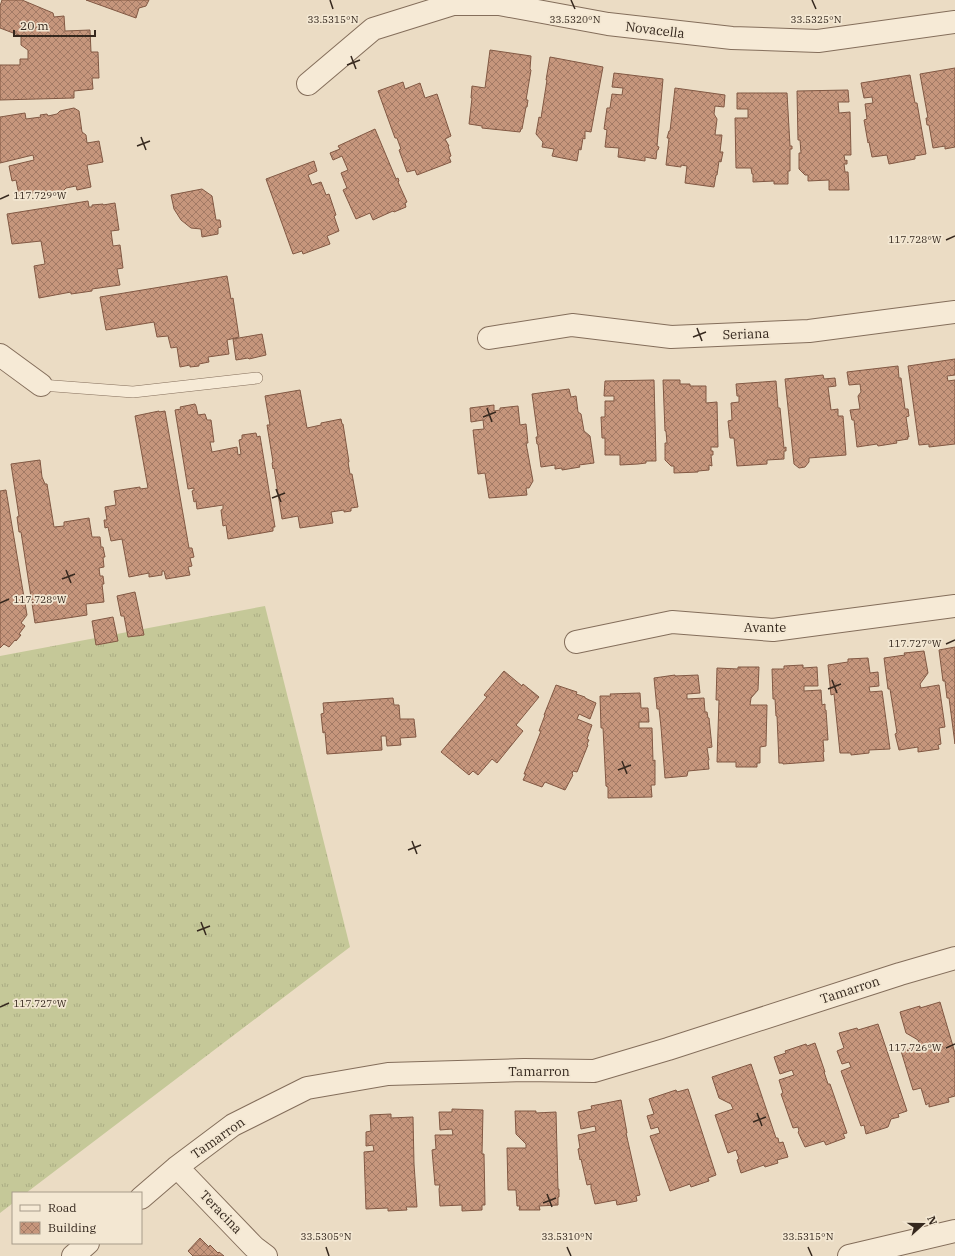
<svg xmlns="http://www.w3.org/2000/svg" width="955" height="1256" viewBox="0 0 955 1256" font-family="'IBM Plex Serif',serif">
  <defs>
    <pattern id="grass-tufts" width="24" height="20" patternUnits="userSpaceOnUse"><rect width="24" height="20" fill="#c5c898"/><path d="M3 7l-1-3M5 7V3M7 7l1-3M15 17l-1-3M17 17v-4M19 17l1-3" fill="none" stroke="#aaac83"/></pattern>
    <pattern id="building-cross-hatch" width="8" height="8" patternUnits="userSpaceOnUse"><rect width="8" height="8" fill="#c6967c"/><path d="M0 0l8 8M0 8l8-8" fill="none" stroke="#a27a65"/></pattern>
  </defs>
  <rect width="100%" height="100%" fill="#ebdcc4"/>
  <path fill="url(#grass-tufts)" d="M265 606 350 947 26 1193H13V1203L0 1213V656Z"/>
  <path fill="url(#building-cross-hatch)" stroke="#815843" d="M2 0H22L53 13 54 17 64 16 65 31 90 30 91 52H98L99 78H92L93 89 74 91V98L0 100V65H20V59H28V50L21 45V36L0 28V6Z
    M86 0H149L146 6 139 8 136 18Z
    M490 50 531 56 530 69 531 70 526 100H528L527 107H526L522 129H521L520 132 482 128V126L469 124 472 98H471L472 86 485 88Z
    M550 57 603 67 591 132 585 131V139L583 138 581 150 579 149 577 161 552 156 554 149 542 147 543 142 536 134 539 117 541 118 547 80H546Z
    M955 68V147L945 149V146L933 148 929 125H927L926 118H928L920 74Z
    M614 73 663 79 657 146 659 147 658 150H657L656 159 645 157V161L618 157 619 148 605 147 607 130 604 129 607 108H610L612 94 622 95 623 88 612 87Z
    M910 75 915 103H917L926 154 915 156V159L889 164 887 155 872 157 869 142 868 143 864 120 867 119 865 104 873 103 872 97 864 98 861 83Z
    M403 82 405 89 420 83 425 98 437 94 451 136 445 139 449 146H448L451 156 449 157 451 162 417 175 415 170 407 172 399 150 401 149 397 138H395L378 91Z
    M675 88 725 95 724 107 715 106 714 114 717 119 715 135H722L720 152H723L721 162 719 161 717 175H716L714 187 685 183 687 166 681 165V167L666 165 669 138H667L669 131H670Z
    M848 90 849 102H838L839 113 850 112 851 155H844L845 161 847 160V164H844L845 172H848L849 190H829V180L808 181V175H805L799 169V153H801L800 140H798L797 91Z
    M737 93H787L790 146H792V149H790V171H788V184H774V181L753 182V174H752L751 168H736L735 118H748V109H737Z
    M74 108 79 111 82 132 86 135 87 143 99 141 103 162 87 165 91 187 77 190 76 186 66 188 62 192 48 194 44 191 19 195 16 180 12 181 9 166 34 160 33 155 0 163V117L25 113 26 119 41 117 40 115 47 114 48 116 57 114 60 111Z
    M375 129 396 179 398 178 399 181 398 182 407 202 405 203 406 207 394 212 393 211 373 220 370 213 356 219 343 190 347 188 341 173 348 170 342 156 333 160 330 153 340 149 338 146Z
    M314 161 317 171 308 175 312 185 321 182 326 195 329 194 336 215 334 216 339 231 327 236 330 244 303 254 302 251 293 254 266 179Z
    M202 189 212 196 216 220H220L221 227 218 228V234L202 237 201 229 191 228 181 220 174 209 171 195Z
    M88 201 89 207H92V205L103 204V205L115 203 119 230 111 231 113 246 120 245 123 268 117 269 120 285 92 289V291L71 294V292L39 298 34 266 45 264 41 241 12 244 7 214Z
    M227 276 231 299 233 298 239 337 227 340 229 354 208 357 209 362 199 364V366L190 367V365L180 367 177 347 171 348 168 336 157 337 154 322 106 330 100 297Z
    M262 334 266 355 249 359 248 358 236 360 233 339Z
    M955 359V375L947 376 948 381 955 380V444L929 447V444L919 445 908 366Z
    M898 366 899 378H901L905 409H908L909 416 906 417 909 437H907L908 439 896 441 897 443 878 446 877 444 857 447 854 420H852L850 410 860 409 858 396 861 392 860 384 849 385 847 372Z
    M823 375 824 379 835 378 836 386 828 387 831 410 838 409V416H843L846 455 809 458V462L805 467 799 468 794 464 785 379Z
    M654 380 656 461H646V463L638 464 620 465V455H605V438H602L601 417H605V401H614V396H604L605 381Z
    M663 380H680V384H690V386H706V403L717 402 718 447H711V451H713V455H711L712 466 709 465V470L698 471V472L674 473V466H671L665 460V443H667L666 431H665Z
    M776 381 778 408H780L784 448 786 447V451H784V459L767 460V464L737 466 734 438H730L728 421 732 420 731 403 739 402V396H737L736 384Z
    M569 389 571 397 576 396 578 412 581 414 584 431 590 436 594 463 579 465 580 467 562 470V468L555 469V465L541 467 538 444H537L536 437H538L532 394Z
    M300 390 307 428 321 425V423L341 419 342 424H343L349 462H348L350 474H352L358 507 351 508V511L344 512V510L331 512 333 523 300 528 298 516 282 519 274 468 273 469 272 463 273 462 267 425H270L265 396Z
    M195 404 196 406 198 415 205 414 207 420H211L214 442H210L212 452 237 447 238 455 241 454 239 440 242 439V435L256 433 257 437 260 436 275 527H273V531L228 539 226 525 223 526 221 510 223 509V505L197 509 196 501 194 502 192 491 194 490V488L188 489 175 410 181 409 180 407Z
    M494 405V411L500 410V408L518 406 520 425 526 424 528 443H526L533 481 529 488H526L527 495 489 498 485 473 478 474 473 430 484 429 483 420 471 422 470 408Z
    M159 411V412L165 411 189 548H192L194 557 190 558 192 566 188 567 190 575 166 579 164 571H162V575L149 577V573L129 577 122 539 111 541 108 527 105 528 104 520H107L105 507 116 505 114 491 140 487V489L148 488 135 416Z
    M40 460 42 477 45 484H47L54 527 64 526V522L89 518 92 537H100L101 547H103L105 557H103L104 567 99 568 100 576H103L104 584H102L104 602 86 604 87 615 35 623 21 532H19L17 517 19 516 11 464Z
    M6 490 27 615 21 623 25 626 19 634 21 635 16 641 15 640 9 647 4 644 0 648V491Z
    M135 592 144 635 128 637 124 616H121L117 596Z
    M113 617 118 641 96 645 92 621Z
    M955 647V744L949 698H947L945 681H943L939 650Z
    M924 651 928 673 920 684 921 688 939 685 945 727 939 728 941 744 938 745 939 749 918 752V747L899 750 895 734 897 733 890 689H888L884 658 905 655 904 653Z
    M868 658 870 673 878 672 879 686 869 687 870 692 882 691 890 749 869 750V753L851 755V753H840L834 694 831 695 828 665 848 662V659Z
    M803 665V668L817 667 818 686H804V691L821 690 822 705 825 704V710H826L828 740H823L824 752H823L824 761 783 764V763H779L777 716H776L775 699H773L772 669H784V666Z
    M738 667H759L758 690 751 698 750 705H767L766 746 760 747V763H757V767H736V762H717L719 700H716L717 668 738 669Z
    M504 671 522 686 523 684 539 697 516 725 523 731 497 763 492 759 478 775 473 771 469 775 441 752 487 697 484 695Z
    M675 675V676L698 675 700 693 687 694V699L704 698 705 712H707L708 718H709L712 747 707 748 709 760H708L709 769 688 771 687 776 665 778 661 727 659 709H657L654 678Z
    M556 685 577 692 576 694 585 697V698L596 703 590 719 579 714 577 719 592 725 587 739 589 740 587 744 588 745 577 772 573 771 572 774 573 775 565 790 545 782 542 787 523 780 526 774H524L541 731H539L545 715H544Z
    M640 693 641 708H648L649 722H639V728H652L653 761 655 760V785H651L652 797 608 798V787L606 786 603 728H601L600 696H611L610 694Z
    M393 698 394 705H399L400 719H414L416 737 400 738 401 745 387 746 386 736H381L382 750 327 754 325 732 323 733 321 714 324 713 323 703Z
    M940 1002 955 1053V1096L948 1098 949 1102 929 1107V1103L926 1105 921 1088 913 1090 901 1051 920 1045 918 1040 906 1033 900 1012 920 1006V1008Z
    M878 1024 907 1111 898 1114 899 1117 891 1119 888 1127 866 1134 864 1125 861 1126 841 1071 851 1067 849 1062 842 1064 837 1051 844 1048 839 1033 857 1028 858 1030Z
    M815 1043 825 1072H824L828 1084H830L847 1133 843 1134 845 1138 826 1145 824 1141 805 1147 798 1132 799 1131 798 1127 793 1128 781 1094 783 1093 779 1080 794 1075 792 1070 780 1074 774 1057 786 1053 785 1051 806 1044 807 1046Z
    M751 1064 776 1138H778L779 1143 783 1142 788 1157 777 1160 778 1163 765 1167 764 1165 741 1173 737 1160 739 1159 736 1150 728 1153 715 1115 733 1109 731 1104 719 1098 712 1077Z
    M688 1089 716 1175 708 1178 709 1181 691 1187 690 1184 670 1191 650 1136 660 1133 658 1127 651 1129 647 1116 654 1114 649 1099 676 1090 677 1092Z
    M621 1100 627 1133H626L640 1195 636 1196 637 1201 617 1205 616 1200 595 1204 591 1188V1184L587 1185 581 1159 580 1160 578 1149 580 1148 578 1135 596 1131 595 1126 581 1129 578 1112 592 1109 591 1106Z
    M452 1109 483 1110 482 1154H484L485 1205H482V1210L462 1211V1205L440 1206 439 1189 440 1185H435L432 1150 436 1149 435 1135H453L452 1129 440 1130 439 1112H452Z
    M515 1111H536V1113L556 1112 558 1189H559V1197H558V1205L539 1206 540 1210H519L520 1206H517L516 1190H508L507 1148H526V1144L516 1134Z
    M391 1114V1118L413 1117 414 1164 417 1207H406L407 1210 388 1211V1208L366 1209 364 1152 374 1151 373 1145 366 1146V1132L371 1131 370 1115Z
    M200 1238 209 1247 210 1245 218 1253 219 1252 224 1256H193L188 1251Z"/>
  <g fill="none" stroke-linecap="round" stroke-linejoin="round">
    <g stroke="#846e5b" stroke-width="12">
      <path id="service" d="M41 385 133 392 257 378"/>
    </g>
    <g stroke="#846e5b" stroke-width="24">
      <path id="minor" d="M308 84 373 29 453 4H499L608 24 732 38 818 41 955 22
        M489 338 572 325 671 337 809 331 955 312
        M0 355 41 385
        M576 642 672 622 773 630 955 606
        M177 1167 254 1247 266 1256
        M141 1198 177 1167 233 1125 307 1088 388 1074 524 1070 594 1071 668 1049 900 974 955 958
        M73 1256 88 1243
        M849 1256 955 1231"/>
    </g>
    <use href="#service" stroke="#f6ead6" stroke-width="11"/>
    <use href="#minor" stroke="#f6ead6" stroke-width="22"/>
  </g>
  <path fill="none" stroke="#35281e" stroke-width="1.5" d="M330 0 333 9M571 0 575 9M812 0 816 9M351 56 356 69M347 65 360 60M141 137 146 150M137 146 150 141M0 199 9 195M946 240 955 236M697 328 702 341M693 337 706 332M487 408 492 422M483 417 496 412M276 489 281 502M272 498 285 493M66 570 71 583M62 579 75 574M0 603 9 599M946 644 955 640M832 680 837 693M828 689 841 684M622 761 627 774M618 770 631 765M412 841 417 854M408 850 421 845M201 922 206 935M197 931 210 926M0 1007 9 1003M946 1048 955 1044M757 1113 762 1126M753 1122 766 1117M547 1194 552 1207M543 1203 556 1198M326 1247 329 1256M567 1247 571 1256M808 1247 812 1256"/>
  <g text-anchor="middle" dominant-baseline="central" stroke-width="3.5" stroke-linejoin="round" paint-order="stroke">
    <g font-size="13" fill="#35281e" stroke="#f3e7d2">
      <text transform="translate(655 30) rotate(7)">Novacella</text>
      <text transform="translate(746 334) rotate(-2)">Seriana</text>
      <text x="765" y="627">Avante</text>
      <text transform="translate(850 990) rotate(-18)">Tamarron</text>
      <text x="539" y="1071">Tamarron</text>
      <text transform="translate(218 1138) rotate(-35)">Tamarron</text>
      <text transform="translate(221 1212) rotate(46)">Teracina</text>
    </g>
  </g>
  <g font-size="10" text-anchor="middle" fill="#35281e" stroke="#f3e7d2" stroke-width="3.5" stroke-linejoin="round" paint-order="stroke">
    <text x="575" y="23">33.5320°N</text>
    <text x="333" y="23">33.5315°N</text>
    <text x="816" y="23">33.5325°N</text>
    <text x="40" y="199">117.729°W</text>
    <text x="915" y="243">117.728°W</text>
    <text x="40" y="603">117.728°W</text>
    <text x="915" y="647">117.727°W</text>
    <text x="40" y="1007">117.727°W</text>
    <text x="915" y="1051">117.726°W</text>
    <text x="326" y="1240">33.5305°N</text>
    <text x="567" y="1240">33.5310°N</text>
    <text x="808" y="1240">33.5315°N</text>
  </g>
  <rect x="12" y="1192" width="130" height="52" fill="#f3e7d2" stroke="#a79b8a"/>
  <rect x="20" y="1205" width="20" height="6" fill="#f6ead6" stroke="#a79b8a"/>
  <text x="48" y="1212" font-size="12" fill="#35281e">Road</text>
  <rect x="20" y="1222" width="20" height="12" fill="url(#building-cross-hatch)" stroke="#a79b8a"/>
  <text x="48" y="1232" font-size="12" fill="#35281e">Building</text>
  <g transform="translate(923 1224) rotate(69)" stroke="#f3e7d2" stroke-width="3" paint-order="stroke">
  <path d="M0-3L7 15L0 10L-7 15Z" fill="#35281e"/>
  <text y="-6" font-size="11" font-weight="bold" text-anchor="middle" fill="#35281e">N</text>
  </g>
  <path d="M14 30v6h81v-6" fill="none" stroke="#35281e" stroke-width="2"/>
  <text x="20" y="30" font-size="12" fill="#35281e" stroke="#f3e7d2" stroke-width="3" paint-order="stroke">20 m</text>
</svg>
